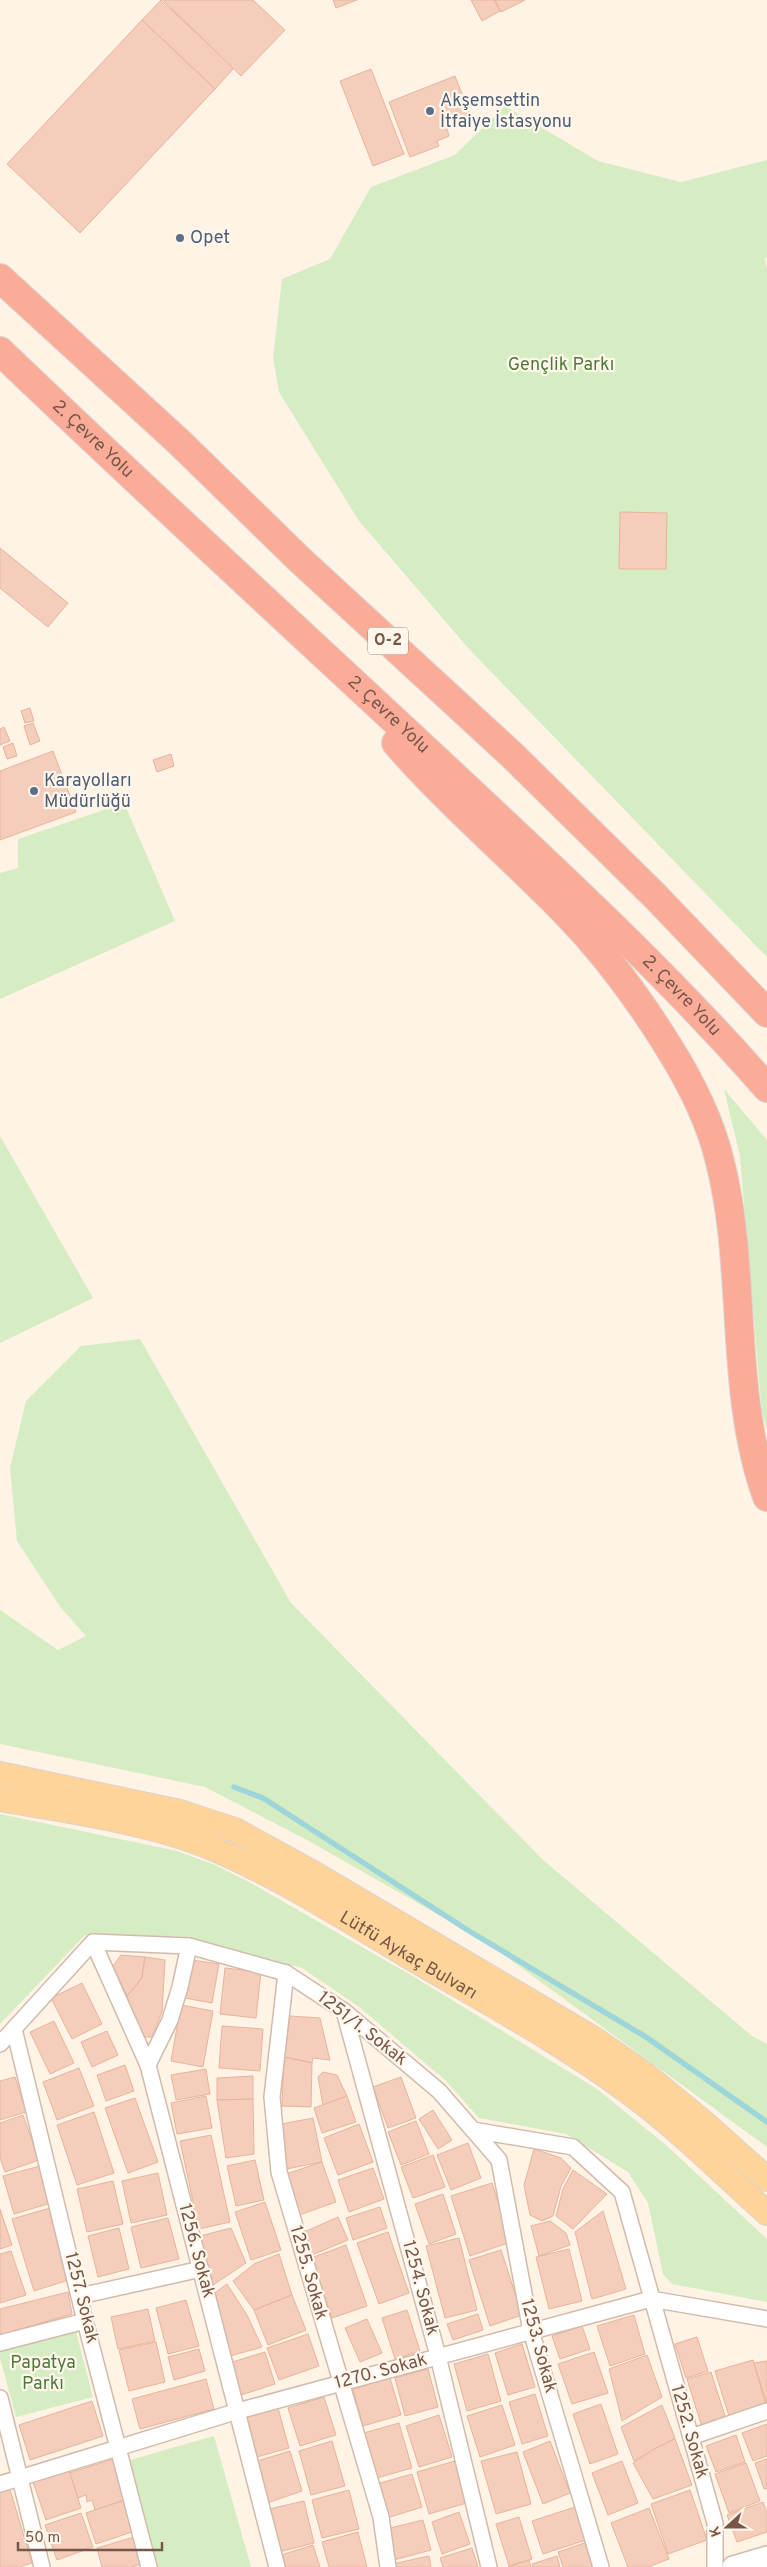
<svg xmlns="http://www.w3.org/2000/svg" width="767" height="2567" font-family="Overpass,sans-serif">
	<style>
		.green { fill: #d6ecc2 }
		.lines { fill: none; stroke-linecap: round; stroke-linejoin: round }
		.stream { stroke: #9dd5db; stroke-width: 5.5 }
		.building { fill: #f5cebb; stroke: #e8b39a }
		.street-casing { stroke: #d2bbac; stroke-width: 18 }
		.secondary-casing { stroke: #d5bbaa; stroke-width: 24 }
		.primary-casing { stroke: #dcd3cf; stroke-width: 26 }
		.highway-casing { stroke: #dcd3cf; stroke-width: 30 }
		.street { stroke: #fff; stroke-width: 15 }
		.secondary { stroke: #fff; stroke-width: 21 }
		.primary { stroke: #ffd49a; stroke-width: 24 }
		.highway { stroke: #fbac98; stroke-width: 28 }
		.service-dot { fill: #5c6f8a; stroke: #fff7ec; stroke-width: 2 }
		.labels { text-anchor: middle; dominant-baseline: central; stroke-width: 4.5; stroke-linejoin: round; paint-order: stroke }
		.shield { fill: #fff7ec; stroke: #a08779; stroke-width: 1 }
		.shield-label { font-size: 16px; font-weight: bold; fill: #785748 }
		.service-label { font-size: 18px; fill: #4e5e75; stroke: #fff7ec; text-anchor: start }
		.park-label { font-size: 18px; fill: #52793c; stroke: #fff7ec }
		.street-label { font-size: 18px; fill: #785748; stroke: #fff7ec }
	</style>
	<rect width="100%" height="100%" fill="#fef3e5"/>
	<g class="green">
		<polygon points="505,106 598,161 681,182 767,160 767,257 765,259 767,269 767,957 469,649 359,521 279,392 273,358 282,279 330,259 371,187 455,155"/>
		<polygon points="124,803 175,921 0,999 0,873 18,868 18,839"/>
		<polygon points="724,1089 767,1140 767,1430 762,1413 740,1156"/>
		<polygon points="0,1136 93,1298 0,1343"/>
		<polygon points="140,1339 291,1603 543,1860 752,2036 767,2044 767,2147 486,1942 307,1840 205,1787 0,1744 0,1610 58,1650 86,1636 61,1608 17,1541 10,1468 26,1401 81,1346"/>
		<polygon points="0,1814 177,1851 215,1865 251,1883 416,1978 597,2089 667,2146 767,2239 767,2302 672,2284 663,2274 648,2203 628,2172 566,2134 479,2118 445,2080 358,2006 302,1968 188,1937 85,1935 0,2024"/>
		<polygon points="75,2328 93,2397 16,2417 0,2358 0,2348"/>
		<polygon points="214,2436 251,2567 158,2567 130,2460"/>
	</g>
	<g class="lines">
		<polyline class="stream" points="234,1787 263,1798 469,1931 646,2037 767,2122"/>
	</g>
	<g class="building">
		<polygon points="161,0 234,68 215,89 142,20"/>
		<polygon points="163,0 253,0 285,30 241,76"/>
		<polygon points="333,0 357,0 336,8"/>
		<polygon points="471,0 494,0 500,11 482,21"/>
		<polygon points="495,0 525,0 501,12"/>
		<polygon points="142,20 215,89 80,233 7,164"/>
		<polygon points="371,69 404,154 373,166 340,81"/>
		<polygon points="455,76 472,120 447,129 449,136 437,141 439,146 410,157 389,102"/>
		<polygon points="620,512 667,513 666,569 619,569"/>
		<polygon points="0,548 68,603 48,627 0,588"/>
		<polygon points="30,708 34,721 25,723 21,711"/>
		<polygon points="33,723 40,741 30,745 24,726"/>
		<polygon points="4,727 10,741 0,745 0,729"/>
		<polygon points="13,743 17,756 7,759 3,747"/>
		<polygon points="53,751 76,812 0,840 0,771"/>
		<polygon points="171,754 174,766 157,772 153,760"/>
		<polygon points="121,1955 145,1957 142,1978 127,1996 113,1966"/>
		<polygon points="145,1957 165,1960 162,2012 152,2037 141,2037 127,1996 142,1978"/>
		<polygon points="192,1960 219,1964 212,2003 185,1998"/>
		<polygon points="225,1968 261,1972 256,2018 220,2014"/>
		<polygon points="82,1983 102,2024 72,2039 51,1998"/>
		<polygon points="181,2005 213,2011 203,2067 171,2061"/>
		<polygon points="290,2016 320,2018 330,2060 313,2058 312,2063 284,2057"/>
		<polygon points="54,2021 74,2063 50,2074 30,2032"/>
		<polygon points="222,2026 263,2029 260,2071 219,2068"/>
		<polygon points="107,2031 118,2055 92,2067 81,2042"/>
		<polygon points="284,2057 312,2063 311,2107 282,2106"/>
		<polygon points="125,2065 134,2091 106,2101 97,2075"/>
		<polygon points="79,2068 94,2106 57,2120 43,2082"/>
		<polygon points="206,2069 210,2094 176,2100 171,2075"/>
		<polygon points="323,2072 337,2075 347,2096 323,2105 318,2077"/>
		<polygon points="253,2076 253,2099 217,2100 217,2078"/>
		<polygon points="15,2077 26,2112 0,2120 0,2081"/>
		<polygon points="401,2077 416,2118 388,2128 373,2087"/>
		<polygon points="206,2096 212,2128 177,2134 171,2103"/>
		<polygon points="347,2096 356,2122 322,2133 314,2108"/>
		<polygon points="135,2098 158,2162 128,2173 105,2108"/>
		<polygon points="253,2099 254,2154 226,2158 217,2100"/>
		<polygon points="433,2110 452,2140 438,2149 419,2119"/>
		<polygon points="94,2112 114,2173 77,2185 57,2125"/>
		<polygon points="23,2115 39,2160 5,2172 0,2158 0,2123"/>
		<polygon points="313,2118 322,2162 286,2169 276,2125"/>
		<polygon points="416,2121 429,2154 401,2165 388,2132"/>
		<polygon points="359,2124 373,2162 338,2175 324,2138"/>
		<polygon points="211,2135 230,2222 199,2229 180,2141"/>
		<polygon points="468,2143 481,2178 451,2190 437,2155"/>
		<polygon points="534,2149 561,2158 571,2168 561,2186 553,2216 542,2221 530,2215 524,2185"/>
		<polygon points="433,2155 445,2187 413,2198 401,2167"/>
		<polygon points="255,2160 264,2200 236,2206 227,2166"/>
		<polygon points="322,2162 336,2202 299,2215 286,2174"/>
		<polygon points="40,2166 51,2203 14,2214 3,2176"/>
		<polygon points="373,2168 384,2199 349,2212 338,2180"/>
		<polygon points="573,2170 607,2194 573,2229 556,2216 563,2189"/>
		<polygon points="158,2173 167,2215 131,2223 122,2181"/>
		<polygon points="113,2181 123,2224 87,2232 77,2189"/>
		<polygon points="492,2183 511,2242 470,2256 451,2196"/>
		<polygon points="443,2194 456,2234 429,2244 415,2204"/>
		<polygon points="265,2202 281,2250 251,2260 235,2212"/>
		<polygon points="380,2207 387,2228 353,2240 346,2218"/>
		<polygon points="50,2208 72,2279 34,2291 12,2219"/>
		<polygon points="0,2209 12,2245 0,2249"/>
		<polygon points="603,2211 626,2289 592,2299 575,2232"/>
		<polygon points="338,2217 348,2240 312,2255 302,2233"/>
		<polygon points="168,2218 179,2259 141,2268 131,2227"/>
		<polygon points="550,2221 566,2233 570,2245 539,2256 531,2226"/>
		<polygon points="119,2228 129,2269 98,2277 88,2236"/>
		<polygon points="231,2228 246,2263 213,2285 200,2236"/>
		<polygon points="388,2232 409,2293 379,2304 357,2243"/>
		<polygon points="459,2238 477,2310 445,2318 426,2246"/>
		<polygon points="346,2245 367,2306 332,2318 311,2258"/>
		<polygon points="569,2249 582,2301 549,2309 536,2257"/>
		<polygon points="501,2250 522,2315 490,2326 469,2260"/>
		<polygon points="11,2251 26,2295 0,2303 0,2254"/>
		<polygon points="279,2254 292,2295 254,2310 233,2281 254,2264"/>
		<polygon points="227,2284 247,2315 262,2347 230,2356 212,2295"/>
		<polygon points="68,2292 72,2314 0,2335 0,2309"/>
		<polygon points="292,2295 306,2330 268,2345 254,2310"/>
		<polygon points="186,2300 199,2346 168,2354 156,2308"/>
		<polygon points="148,2309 155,2341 118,2349 111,2317"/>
		<polygon points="407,2310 420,2351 395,2359 382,2318"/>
		<polygon points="478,2314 483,2330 453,2340 447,2324"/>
		<polygon points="634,2315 645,2354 610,2366 597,2326"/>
		<polygon points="367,2319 382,2353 360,2362 345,2328"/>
		<polygon points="582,2326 590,2349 560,2359 552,2336"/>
		<polygon points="308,2334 319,2366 279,2380 267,2348"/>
		<polygon points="697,2337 708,2371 686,2378 675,2344"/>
		<polygon points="156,2342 165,2382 129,2391 119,2350"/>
		<polygon points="522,2344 535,2387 508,2395 495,2353"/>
		<polygon points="199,2349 205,2371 174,2380 168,2357"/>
		<polygon points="265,2352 275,2384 238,2396 229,2363"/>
		<polygon points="594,2352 608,2393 572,2404 558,2364"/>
		<polygon points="488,2354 501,2401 467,2411 454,2364"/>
		<polygon points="647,2355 662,2397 622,2421 609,2369"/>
		<polygon points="753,2360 766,2405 729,2416 715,2371"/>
		<polygon points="767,2361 767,2405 754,2363"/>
		<polygon points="428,2369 438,2407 405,2416 395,2378"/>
		<polygon points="711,2372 726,2419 702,2427 687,2379"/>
		<polygon points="390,2378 401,2415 363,2426 353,2389"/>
		<polygon points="206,2379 214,2409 140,2429 132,2399"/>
		<polygon points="535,2394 548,2436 522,2444 509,2402"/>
		<polygon points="324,2397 336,2435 300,2446 288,2408"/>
		<polygon points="92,2401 103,2436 30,2460 19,2425"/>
		<polygon points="601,2404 618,2454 590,2464 573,2414"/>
		<polygon points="502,2405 515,2445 480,2457 467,2416"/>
		<polygon points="662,2405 675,2438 634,2461 621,2427"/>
		<polygon points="278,2408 289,2448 253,2458 242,2419"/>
		<polygon points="439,2415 452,2457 419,2467 406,2426"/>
		<polygon points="399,2423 412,2468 377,2478 364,2433"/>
		<polygon points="767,2424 767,2456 753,2461 742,2433"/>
		<polygon points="736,2435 745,2462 716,2472 706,2446"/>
		<polygon points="675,2439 692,2485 653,2499 633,2463 654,2449"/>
		<polygon points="332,2441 345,2486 311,2495 299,2451"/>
		<polygon points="550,2441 570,2493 543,2504 523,2452"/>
		<polygon points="290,2451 302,2491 267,2503 254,2462"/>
		<polygon points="517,2452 531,2504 496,2514 481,2461"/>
		<polygon points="114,2459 125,2500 95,2510 92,2500 87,2502 86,2495 78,2498 69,2473"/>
		<polygon points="767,2459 767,2488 764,2489 755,2463"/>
		<polygon points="455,2461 467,2503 429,2514 417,2472"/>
		<polygon points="622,2461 638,2503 608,2515 592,2473"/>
		<polygon points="746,2463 760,2501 729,2513 715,2474"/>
		<polygon points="68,2467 81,2508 46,2520 32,2479"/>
		<polygon points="412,2474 422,2507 387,2518 377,2484"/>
		<polygon points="9,2486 32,2563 19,2567 0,2567 0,2489"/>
		<polygon points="349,2490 359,2529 322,2538 312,2500"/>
		<polygon points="690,2490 707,2540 668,2554 651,2504"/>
		<polygon points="125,2500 135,2531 96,2544 86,2513"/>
		<polygon points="304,2501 314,2543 279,2552 269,2509"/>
		<polygon points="763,2502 767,2513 767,2532 737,2542 727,2515"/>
		<polygon points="575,2507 586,2540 543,2554 532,2521"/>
		<polygon points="649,2508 669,2559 648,2567 628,2567 611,2523"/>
		<polygon points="459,2512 470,2544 442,2554 432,2522"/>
		<polygon points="81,2513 93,2547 57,2560 45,2525"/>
		<polygon points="519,2517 532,2559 509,2566 496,2524"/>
		<polygon points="423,2520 431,2550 394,2560 386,2529"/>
		<polygon points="358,2532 367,2567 329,2567 322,2542"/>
		<polygon points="134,2537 142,2564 132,2567 102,2567 97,2548"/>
		<polygon points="590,2541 599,2567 563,2567 558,2552"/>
		<polygon points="313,2545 320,2567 285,2567 281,2555"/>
		<polygon points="472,2548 478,2567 443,2567 440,2558"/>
		<polygon points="429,2556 431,2567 393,2567 392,2564"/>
		<polygon points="557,2556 560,2567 533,2567 532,2564"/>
		<polygon points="529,2560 531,2567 508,2567"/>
	</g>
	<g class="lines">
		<defs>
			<g id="street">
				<polyline points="93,1942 148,2065 277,2567"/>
				<polyline points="286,1973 272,2097 279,2172 381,2517 388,2567"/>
				<polyline points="344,2011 438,2356 489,2567"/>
				<polyline points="14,2029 85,2321 149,2567"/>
				<polyline points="0,2044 93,1942 189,1946 286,1973 344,2011 439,2091 473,2130 573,2147 622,2192 715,2523 715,2567"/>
				<polyline points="148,2065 170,2020 180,1987 189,1946"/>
				<polyline points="473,2130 499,2160 531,2331 601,2567"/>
				<polyline points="80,2296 201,2269"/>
				<polyline points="0,2343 85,2321"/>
				<polyline points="0,2398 42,2567"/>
				<polyline points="691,2437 767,2411"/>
				<polyline points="0,2484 238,2411 651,2299 767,2319"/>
			</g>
			<polyline id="secondary" points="733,2567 767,2557"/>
			<g id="primary">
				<polyline points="0,1774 180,1812 235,1830 313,1873 594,2039 646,2075 702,2121 767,2179"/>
				<path id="s1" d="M0,1799C66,1811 151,1822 212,1848C278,1876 341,1916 403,1953C479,1998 559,2040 630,2093C679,2129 722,2173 767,2213"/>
			</g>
			<g id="highway">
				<polyline points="0,278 179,442 300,560 513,756 655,896 767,1013"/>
				<path id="s2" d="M0,351C144,489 291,624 437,760C550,866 665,971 767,1088"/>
				<path d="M396,743C449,804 511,856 567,914C604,952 640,1001 668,1046C690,1081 709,1118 719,1158C748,1268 728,1388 767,1497"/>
			</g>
		</defs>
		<use href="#street" class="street-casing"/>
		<use href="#secondary" class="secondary-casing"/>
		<use href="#primary" class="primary-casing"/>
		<use href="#highway" class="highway-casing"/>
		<use href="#street" class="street"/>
		<use href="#secondary" class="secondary"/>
		<use href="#primary" class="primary"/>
		<use href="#highway" class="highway"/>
	</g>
	<g class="service-dot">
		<circle cx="430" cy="111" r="5"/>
		<circle cx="180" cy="238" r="5"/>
		<circle cx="34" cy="791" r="5"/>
	</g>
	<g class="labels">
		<rect class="shield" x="368" y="627.5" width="40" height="27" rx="4"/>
		<g class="shield-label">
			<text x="388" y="641">O-2</text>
		</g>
		<g class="service-label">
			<text x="440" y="101">Akşemsettin<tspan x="440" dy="21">İtfaiye İstasyonu</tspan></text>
			<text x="190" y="238">Opet</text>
			<text x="44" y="781">Karayolları<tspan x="44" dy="21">Müdürlüğü</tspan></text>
		</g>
		<g class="park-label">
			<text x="561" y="365">Gençlik Parkı</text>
			<text x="43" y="2363">Papatya<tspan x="43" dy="21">Parkı</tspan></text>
		</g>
		<g class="street-label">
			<text stroke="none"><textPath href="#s2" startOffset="128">2. Çevre Yolu</textPath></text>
			<text stroke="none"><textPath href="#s2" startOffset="532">2. Çevre Yolu</textPath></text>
			<text stroke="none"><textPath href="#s2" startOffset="938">2. Çevre Yolu</textPath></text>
			<text stroke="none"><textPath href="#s1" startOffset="442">Lütfü Aykaç Bulvarı</textPath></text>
			<text transform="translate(362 2029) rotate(38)">1251/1. Sokak</text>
			<text transform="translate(196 2251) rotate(75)">1256. Sokak</text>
			<text transform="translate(308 2273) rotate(74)">1255. Sokak</text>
			<text transform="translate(420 2288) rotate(75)">1254. Sokak</text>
			<text transform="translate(81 2298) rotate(76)">1257. Sokak</text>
			<text transform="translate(538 2346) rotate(75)">1253. Sokak</text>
			<text transform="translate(381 2372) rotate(-15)">1270. Sokak</text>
			<text transform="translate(689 2432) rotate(74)">1252. Sokak</text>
		</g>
	</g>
	<g transform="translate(727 2527) rotate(249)" stroke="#fff7ec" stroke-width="4" paint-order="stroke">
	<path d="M0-4L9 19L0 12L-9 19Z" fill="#785748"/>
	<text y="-8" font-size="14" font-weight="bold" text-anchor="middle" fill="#785748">K</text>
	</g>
	<path d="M18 2542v8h144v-8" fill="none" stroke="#785748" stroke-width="2.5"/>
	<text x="25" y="2542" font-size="15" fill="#785748" stroke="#fff7ec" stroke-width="4" paint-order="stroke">50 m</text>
</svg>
